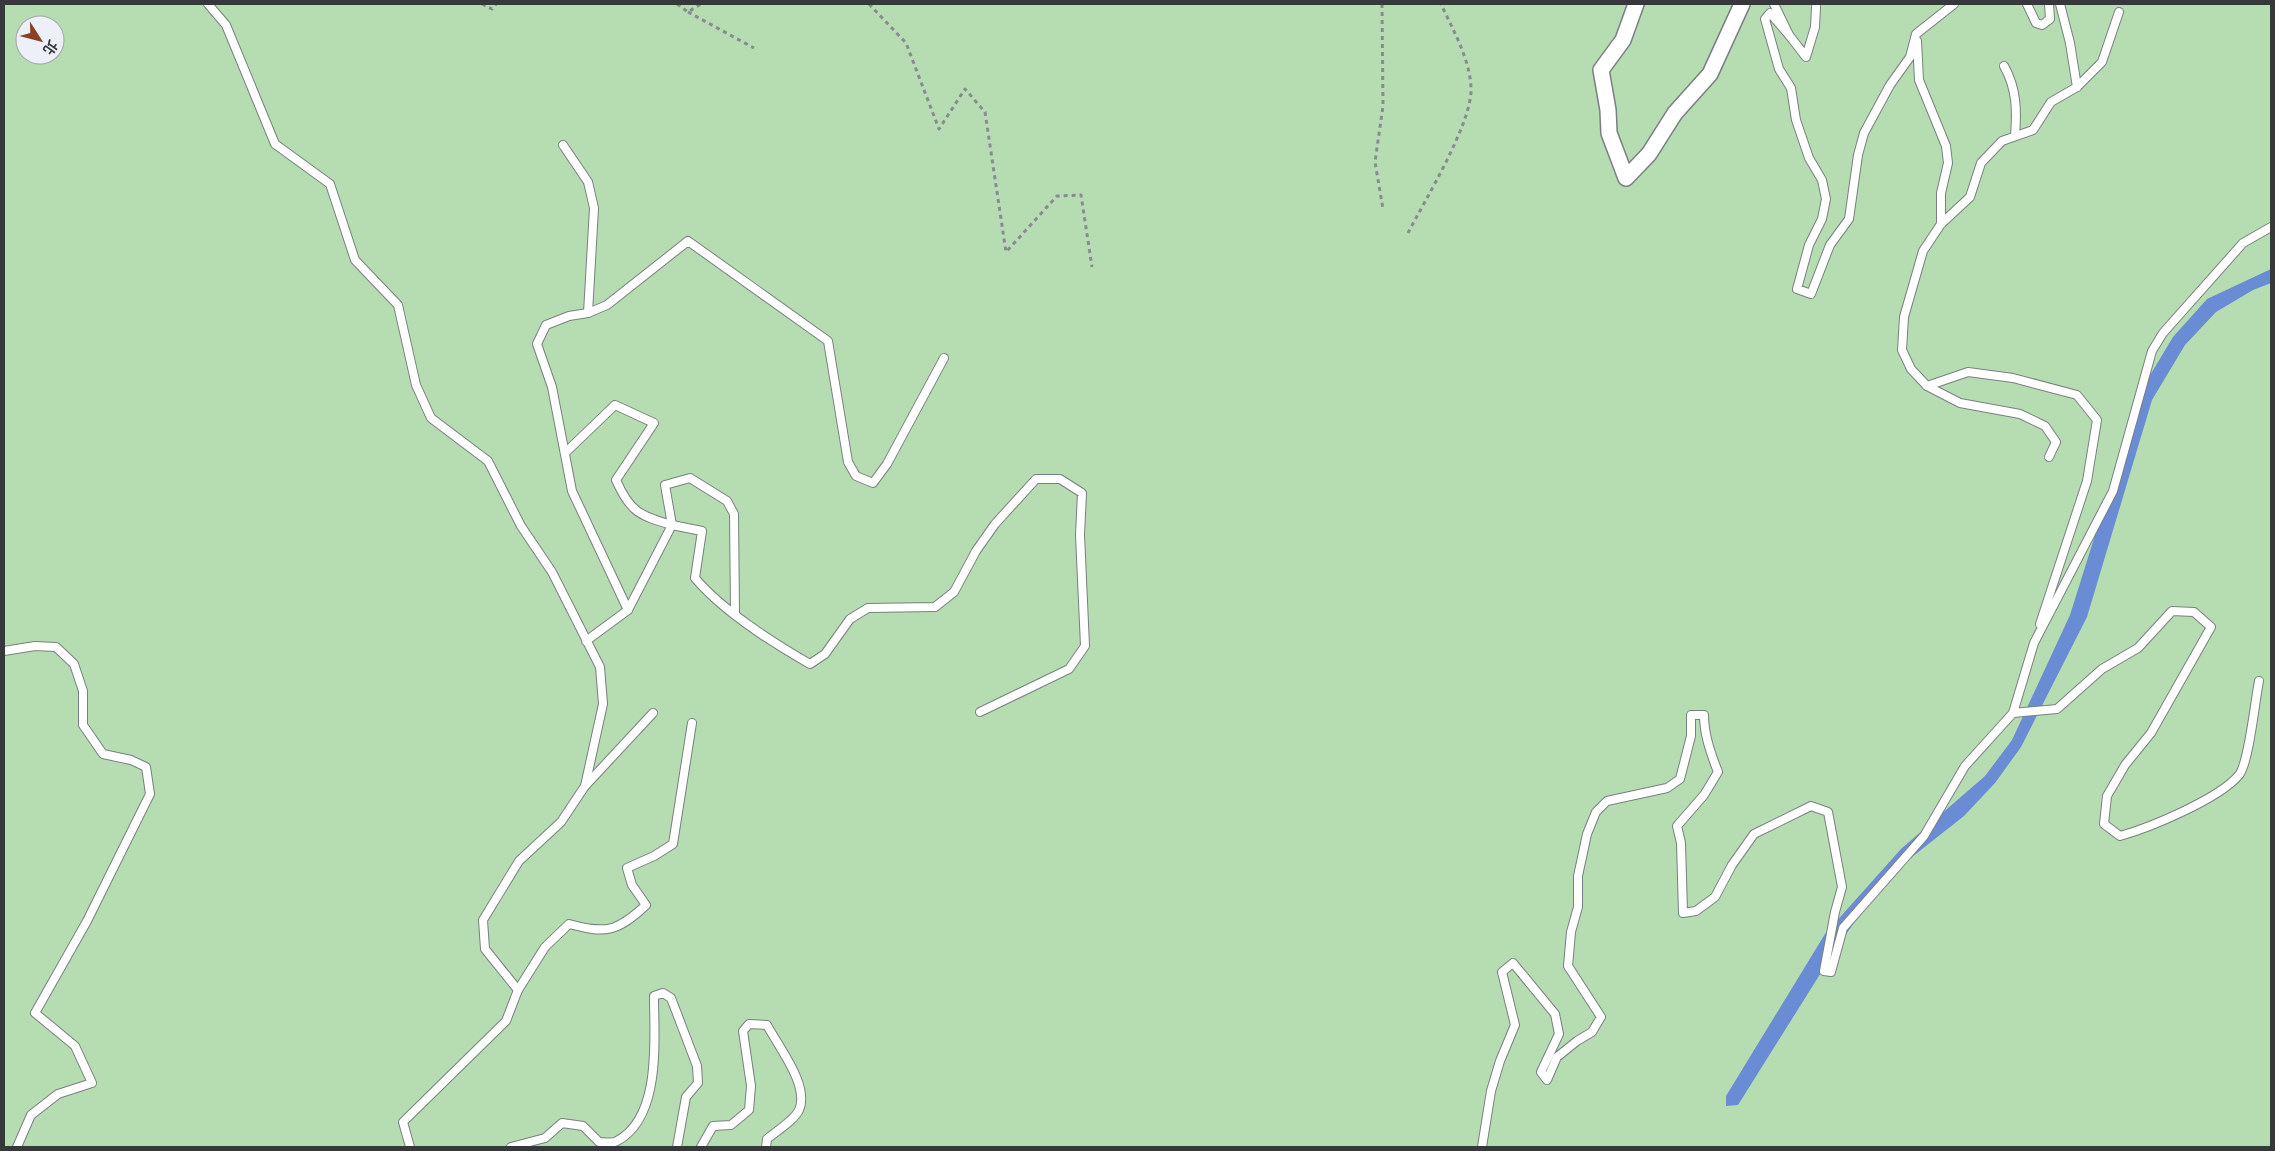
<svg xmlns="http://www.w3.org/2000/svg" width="2275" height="1151" font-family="'Source Serif 4','Noto Sans TC',serif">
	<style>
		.green { fill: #b5ddb1; fill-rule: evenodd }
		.water { fill: #6a8cd4 }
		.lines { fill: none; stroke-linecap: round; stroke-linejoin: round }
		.service-casing { stroke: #7b7e84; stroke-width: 10 }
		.minor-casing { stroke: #7b7e84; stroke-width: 18 }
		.path { stroke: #898b90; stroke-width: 3; stroke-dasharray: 4 4; stroke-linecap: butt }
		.service { stroke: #fff; stroke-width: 8 }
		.minor { stroke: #fff; stroke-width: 15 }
	</style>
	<rect width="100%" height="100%" fill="#e0e3ea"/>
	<path class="green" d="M4,4H2271V1147H4ZM25,25H55V55H25Z"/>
	<polygon class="water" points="2271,269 2271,283 2253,290 2216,312 2185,345 2152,400 2087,617 2021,747 1995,783 1964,816 1912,857 1879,888 1839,944 1738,1105 1726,1106 1726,1096 1825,934 1901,849 1985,776 2012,740 2070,615 2140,392 2173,337 2207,299"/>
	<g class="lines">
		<defs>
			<g id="service">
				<polyline points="208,4 226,25 275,144 330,184 355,260 398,305 416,385 431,418 488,461 521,526 552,572 600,667 603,704 585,786 561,822 519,861 483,920 485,949 518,990 506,1021 403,1122 410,1147"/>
				<polyline points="1774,4 1789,35 1806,57 1815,27 1816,7"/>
				<polyline points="2027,4 2036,23 2042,25 2050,19 2049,4"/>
				<polyline points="2060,4 2070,43 2077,87"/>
				<polyline points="1789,35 1770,13 1765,19 1779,69 1791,88 1796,120 1809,158 1822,180 1826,199 1822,219 1809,245 1797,289 1811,294 1830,245 1849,219 1858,155 1864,133 1890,85 1910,57 1916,34 1954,4"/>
				<polyline points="1917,41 1919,80 1946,146 1948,163 1941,193 1941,224"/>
				<path d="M2004,66C2017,89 2017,111 2015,136"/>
				<polyline points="563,145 588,182 594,208 588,313"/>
				<polyline points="1927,386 1960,403 2020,414 2045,426 2056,442 2049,457"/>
				<path d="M565,453L615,405L654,423L616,480C630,512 640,516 672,525L665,485L690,478L727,501L734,514L735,614"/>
				<polyline points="628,610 572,491 552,387 537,344 546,325 569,316 588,313 607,305 688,241 828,341 848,462 856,476 873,483 887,464 944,358"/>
				<polyline points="2040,624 2087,481 2097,420 2077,395 2013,378 1968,372 1927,386 1911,369 1902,350 1904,317 1923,251 1941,224 1970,197 1981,163 2002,141 2033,130 2051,102 2077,87 2102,62 2119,12"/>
				<path d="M586,641L628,610L672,525L702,531L695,578C722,610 773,643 810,664L825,654L850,619L868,608L935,607L954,592L976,551L995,524L1036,479H1060L1082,493L1080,535L1085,646L1069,669L980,712"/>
				<polyline points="4,651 35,646 56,647 74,664 83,691 83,725 103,754 131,760 146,767 150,794 87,921 35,1013 75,1046 92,1083 58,1094 31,1115 17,1147"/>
				<path d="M2259,681C2255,700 2249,763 2239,775C2219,799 2149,828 2120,836L2104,824L2107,796L2125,765L2151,733L2211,627L2194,612L2172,611L2138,648L2102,669L2057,709L2013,713L2034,643L2113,491L2152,351L2163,333L2243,243L2271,227"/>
				<polyline points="586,785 653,713"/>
				<path d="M518,990L545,947L569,924C606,934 617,932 646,905L632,885L627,868L654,856L673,844L692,723"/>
				<path d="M511,1147L545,1138L562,1123L583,1126L599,1142C604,1142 613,1144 617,1141C662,1117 654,1038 654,996L663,993L671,998L697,1066L698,1083L686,1097L677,1147"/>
				<path d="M701,1147L713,1126L731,1125L749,1110L751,1086L743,1031L749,1024L767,1025C778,1046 810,1086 799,1110C794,1121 776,1131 767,1139L766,1147"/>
				<path d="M1482,1147L1491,1091L1500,1061L1515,1025L1502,972L1513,963L1555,1014L1559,1034L1541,1072L1547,1080L1557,1057L1577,1041L1592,1032L1601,1017L1568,966L1571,932L1578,907V876L1587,834L1596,812L1607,801L1667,788L1680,779L1691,736V715H1704C1704,735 1711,754 1718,772L1704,795L1677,826L1681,843L1683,913L1696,911L1715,897L1732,865L1754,834L1811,806L1828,812L1842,887L1835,912L1824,971L1831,972L1843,928L1924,836L1965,766L2013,713"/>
			</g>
			<polyline id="minor" points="1636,4 1623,40 1601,70 1608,110 1609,133 1626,178 1649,154 1675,113 1710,74 1742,4"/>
		</defs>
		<use href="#service" class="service-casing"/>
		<use href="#minor" class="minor-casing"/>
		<g class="path">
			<polyline points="482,4 492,9 496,4"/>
			<polyline points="677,4 688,12 701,4"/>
			<polyline points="869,4 906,43 939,129 965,89 985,112 1006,252 1057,196 1081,195 1092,267"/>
			<polyline points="1382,4 1383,106 1375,162 1383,209"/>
			<polyline points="688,12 754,48"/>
			<path d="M1408,233C1425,200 1471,125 1471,90C1471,61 1453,30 1441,4"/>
		</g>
		<use href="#service" class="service"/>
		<use href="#minor" class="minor"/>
	</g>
	<rect width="2275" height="1151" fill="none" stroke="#37383b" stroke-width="10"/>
	<g transform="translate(40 40) rotate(126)"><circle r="24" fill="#edf0f8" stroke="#a4a6ac"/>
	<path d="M0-4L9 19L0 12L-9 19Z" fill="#894121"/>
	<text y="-8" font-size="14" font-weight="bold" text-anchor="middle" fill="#37383b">北</text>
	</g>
</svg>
